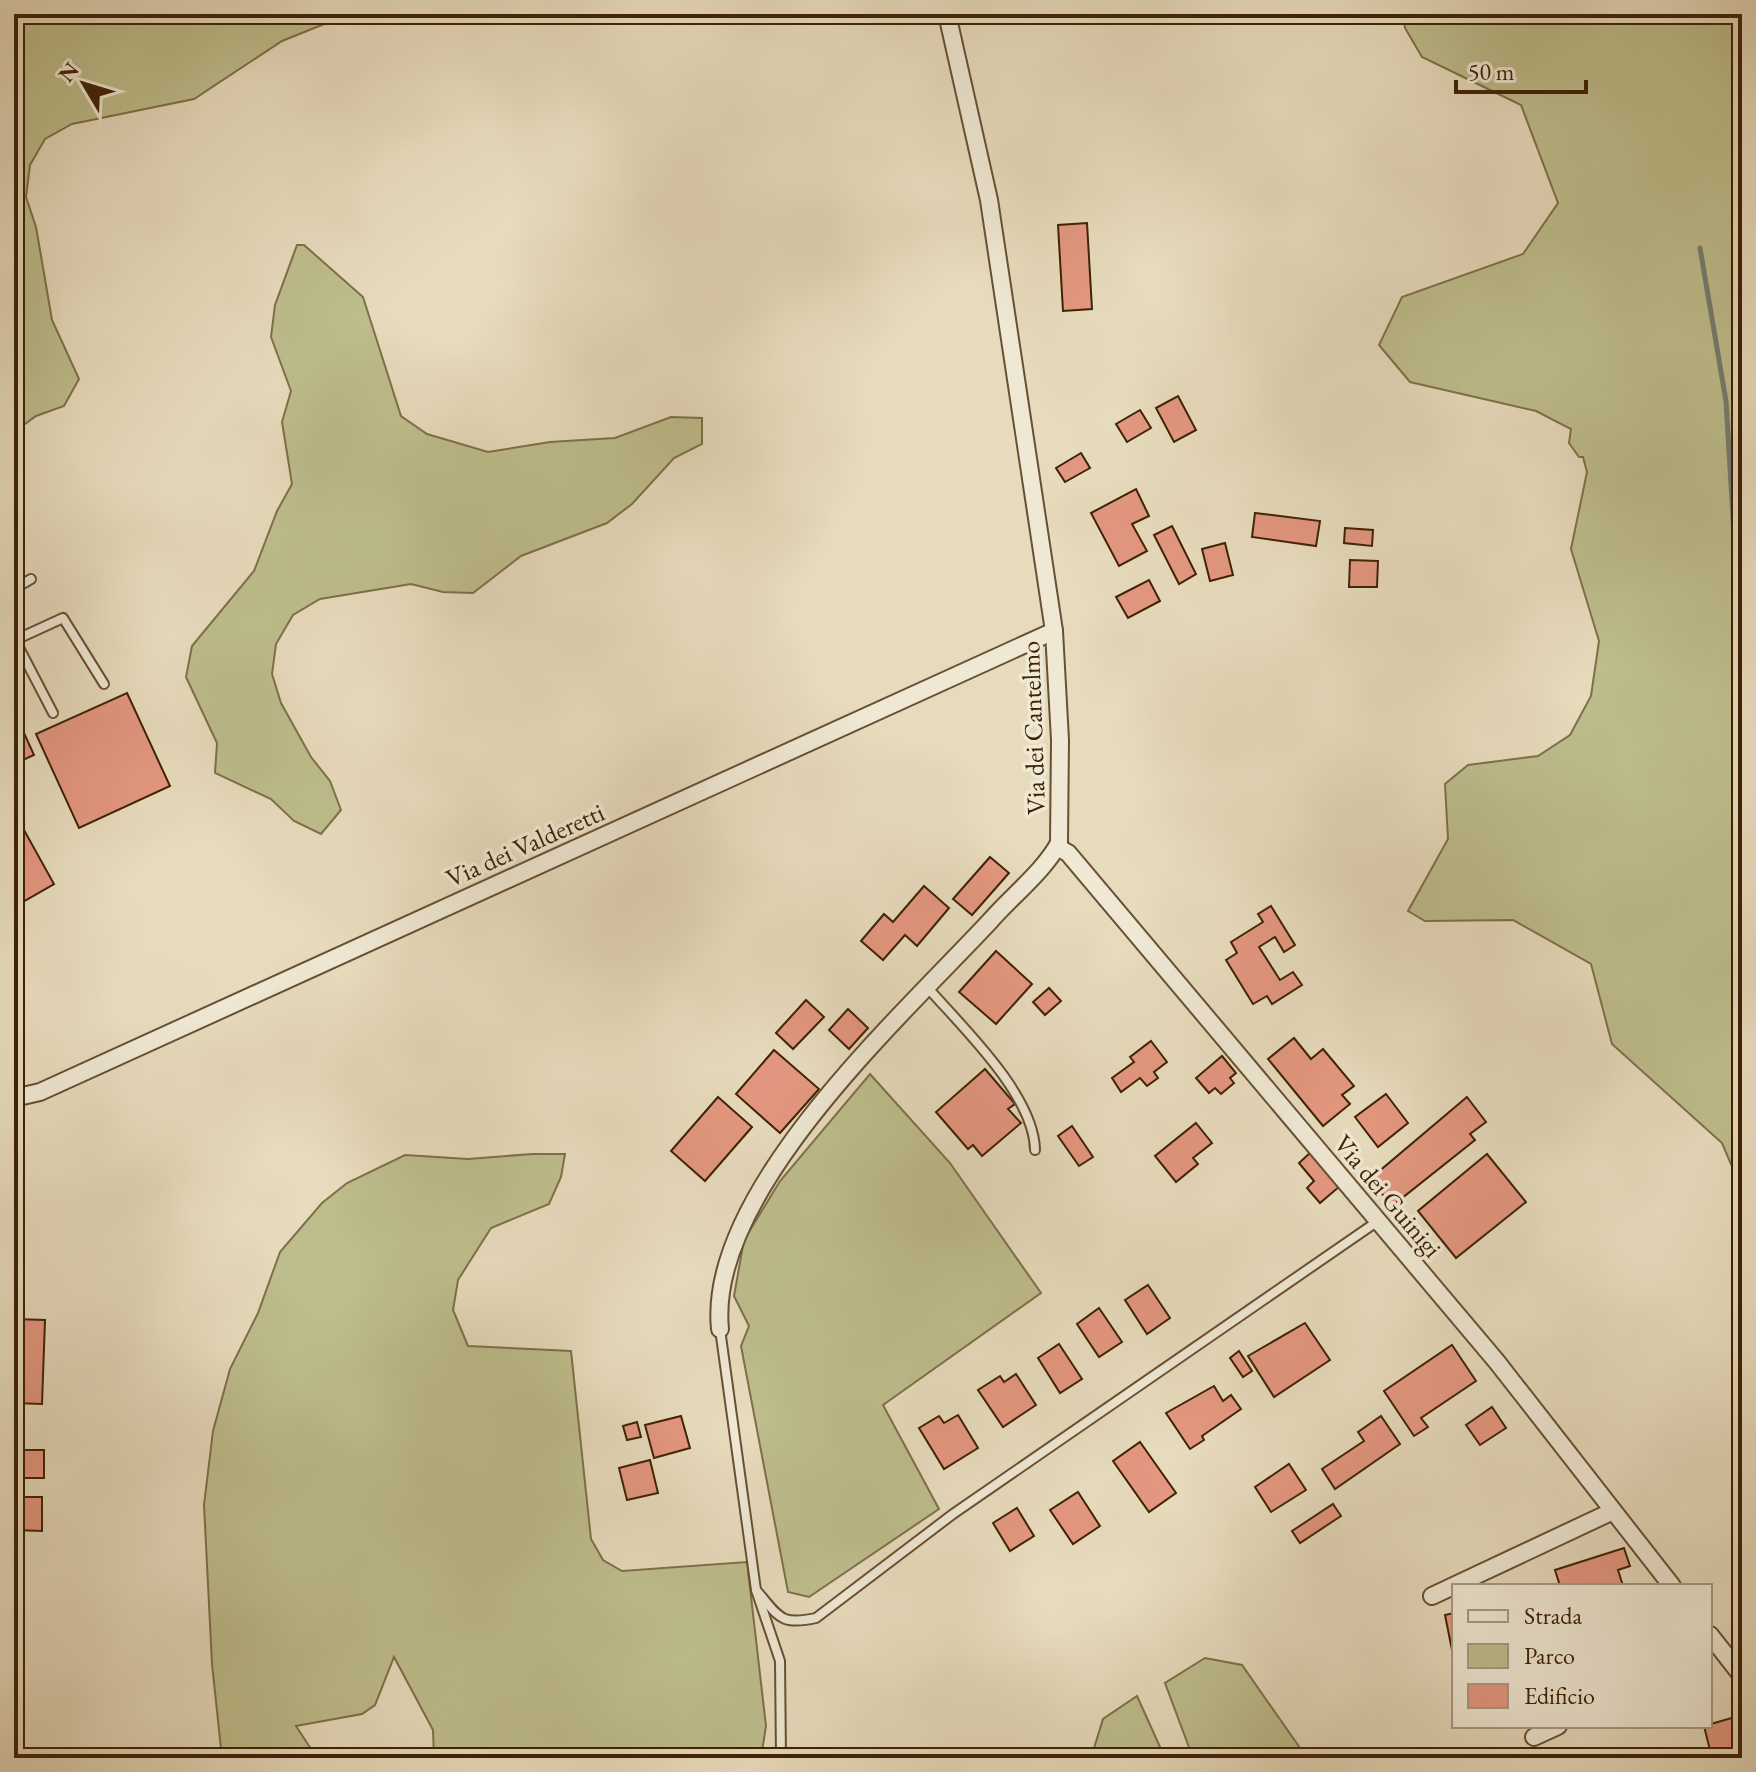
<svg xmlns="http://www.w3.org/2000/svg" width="1756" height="1772" font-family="'EB Garamond',serif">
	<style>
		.green { fill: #bebd8c; stroke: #7e7048; stroke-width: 2 }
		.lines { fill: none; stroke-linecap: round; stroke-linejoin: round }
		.stream { stroke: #767d72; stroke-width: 5 }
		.building { fill: #e49780; stroke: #3e2204; stroke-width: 2 }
		.lane-casing { stroke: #685032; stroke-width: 12 }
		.street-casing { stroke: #685032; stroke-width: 20 }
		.lane { stroke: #efe8d4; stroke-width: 8 }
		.street { stroke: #efe8d4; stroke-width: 16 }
		.labels { text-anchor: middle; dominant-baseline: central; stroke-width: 7; stroke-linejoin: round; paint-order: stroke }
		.street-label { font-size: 26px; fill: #3e2204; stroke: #efe8d4 }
	</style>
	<rect width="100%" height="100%" fill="#e7dbbd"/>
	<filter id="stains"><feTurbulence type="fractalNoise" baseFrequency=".0025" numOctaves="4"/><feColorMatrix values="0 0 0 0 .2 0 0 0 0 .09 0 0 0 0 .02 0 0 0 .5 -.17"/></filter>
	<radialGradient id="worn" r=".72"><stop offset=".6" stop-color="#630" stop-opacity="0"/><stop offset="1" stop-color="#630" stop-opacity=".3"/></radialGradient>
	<g class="green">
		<polygon points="14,14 349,14 282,41 194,99 72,124 45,139 30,165 26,197 36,227 52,320 79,379 64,406 36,416 14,432"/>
		<polygon points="1403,14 1742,14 1742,1190 1722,1143 1612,1044 1591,964 1513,920 1425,921 1408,911 1448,839 1445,784 1468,765 1538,756 1570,735 1591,696 1599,641 1571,549 1587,472 1583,457 1579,457 1569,443 1571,429 1536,411 1410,382 1379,345 1402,297 1523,254 1558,203 1521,105 1422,57 1405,28"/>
		<polygon points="297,245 304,245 363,297 401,416 427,434 488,452 550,442 615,438 671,417 702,418 702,444 674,458 632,504 607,523 521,556 473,593 443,592 411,584 320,599 293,615 276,644 272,674 281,703 311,757 330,781 341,810 321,834 294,821 271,799 215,773 217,743 186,677 192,646 254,571 277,511 292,484 282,422 291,391 271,337 275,305"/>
		<polygon points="870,1074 950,1163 1041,1293 883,1405 939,1509 809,1597 788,1592 741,1346 749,1326 734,1296 744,1240 780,1181"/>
		<polygon points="532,1154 565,1154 561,1177 549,1204 491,1228 458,1280 453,1310 468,1346 571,1351 591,1539 603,1560 622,1571 747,1562 766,1726 761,1758 434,1758 433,1730 394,1657 375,1705 362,1714 296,1726 317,1758 222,1758 212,1664 204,1505 213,1431 230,1369 258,1313 280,1252 322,1203 347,1183 405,1155 468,1159"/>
		<polygon points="1205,1658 1242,1665 1307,1758 1193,1758 1165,1683"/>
		<polygon points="1137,1696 1165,1758 1091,1758 1103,1719"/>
	</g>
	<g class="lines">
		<polyline class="stream" points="1700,248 1726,401 1742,668"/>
	</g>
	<g class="building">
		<polygon points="1087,223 1092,309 1063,311 1058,225"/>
		<polygon points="1178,396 1196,430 1174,442 1156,408"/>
		<polygon points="1140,410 1151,428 1127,442 1116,424"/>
		<polygon points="1081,453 1090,468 1065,482 1056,468"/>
		<polygon points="1136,489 1149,516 1132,524 1147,551 1119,566 1091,513"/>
		<polygon points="1255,513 1320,521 1316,546 1252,537"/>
		<polygon points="1172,526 1196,574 1179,584 1154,535"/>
		<polygon points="1345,528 1373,530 1372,546 1344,543"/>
		<polygon points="1225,543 1233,575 1210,581 1202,549"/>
		<polygon points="1350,560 1378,561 1377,587 1349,587"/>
		<polygon points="1149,580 1160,601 1128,618 1116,597"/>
		<polygon points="127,693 170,786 79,828 36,734"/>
		<polygon points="14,711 34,755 14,764"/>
		<polygon points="14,812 54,884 14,907"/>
		<polygon points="990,857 1009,873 972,915 953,899"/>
		<polygon points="924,886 949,908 917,946 905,935 883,960 861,941 884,914 893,922"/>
		<polygon points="1271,906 1295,945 1284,952 1275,937 1259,947 1280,980 1293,972 1302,985 1272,1004 1267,996 1253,1004 1226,960 1237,953 1231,942 1263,922 1258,914"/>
		<polygon points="996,951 1032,984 996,1024 959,992"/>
		<polygon points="1049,988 1061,1001 1045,1015 1033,1002"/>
		<polygon points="806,1000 824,1017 793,1049 776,1033"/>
		<polygon points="848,1009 868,1028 849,1049 829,1030"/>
		<polygon points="1294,1038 1311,1059 1323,1049 1354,1086 1342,1095 1350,1104 1323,1126 1268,1059"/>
		<polygon points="1151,1041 1167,1062 1154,1072 1158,1078 1147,1086 1140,1078 1121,1092 1112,1078 1134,1062 1130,1057"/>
		<polygon points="774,1050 819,1089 780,1133 736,1094"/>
		<polygon points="1222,1056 1236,1073 1230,1078 1234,1083 1221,1094 1215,1088 1209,1093 1196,1078"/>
		<polygon points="985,1069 1015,1104 1008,1109 1021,1123 982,1156 973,1145 968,1149 936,1112"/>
		<polygon points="1386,1094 1408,1123 1378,1147 1355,1117"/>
		<polygon points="718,1097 752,1127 705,1181 671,1151"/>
		<polygon points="1467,1097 1486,1122 1470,1134 1475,1140 1392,1206 1370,1179"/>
		<polygon points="1196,1123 1212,1143 1193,1158 1198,1164 1176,1182 1155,1156"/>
		<polygon points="1072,1126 1093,1157 1079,1166 1058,1136"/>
		<polygon points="1311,1152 1340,1186 1320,1203 1307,1188 1314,1181 1299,1163"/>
		<polygon points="1487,1154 1526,1202 1456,1258 1418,1211"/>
		<polygon points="1148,1285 1170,1318 1147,1334 1125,1300"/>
		<polygon points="1099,1308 1122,1342 1099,1357 1077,1324"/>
		<polygon points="14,1319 45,1320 42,1404 14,1403"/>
		<polygon points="1305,1323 1330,1360 1274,1397 1248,1356"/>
		<polygon points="1059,1344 1082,1379 1060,1393 1038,1358"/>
		<polygon points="1452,1345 1476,1381 1421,1418 1428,1427 1414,1436 1384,1391"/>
		<polygon points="1239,1351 1252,1371 1243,1377 1230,1358"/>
		<polygon points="1016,1374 1036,1405 1003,1427 978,1390 1000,1376 1004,1382"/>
		<polygon points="1214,1386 1223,1401 1231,1395 1241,1409 1202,1436 1204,1440 1190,1449 1166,1413"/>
		<polygon points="1492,1407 1506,1428 1480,1445 1466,1425"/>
		<polygon points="958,1415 978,1448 944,1469 919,1428 939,1416 944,1423"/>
		<polygon points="681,1416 690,1448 654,1458 645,1425"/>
		<polygon points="1381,1416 1400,1444 1335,1489 1322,1469 1364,1441 1358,1432"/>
		<polygon points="637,1422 641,1437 627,1440 623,1426"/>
		<polygon points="1140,1442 1176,1493 1149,1512 1113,1461"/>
		<rect x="14" y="1450" width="30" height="28"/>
		<polygon points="650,1460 658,1493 627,1500 619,1468"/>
		<polygon points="1289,1464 1306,1490 1271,1512 1255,1487"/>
		<polygon points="1078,1492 1100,1526 1073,1544 1050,1510"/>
		<polygon points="14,1497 42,1497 42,1531 14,1530"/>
		<polygon points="1333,1504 1341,1516 1300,1543 1292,1531"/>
		<polygon points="1017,1508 1034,1536 1010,1551 993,1523"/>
		<polygon points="1624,1548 1630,1566 1618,1570 1623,1586 1560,1586 1555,1570"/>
		<polygon points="1454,1613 1454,1660 1445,1615"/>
		<polygon points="1735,1717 1742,1758 1712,1758 1704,1726"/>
	</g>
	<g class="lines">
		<defs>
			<g id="lane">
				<polyline points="14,589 31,579"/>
				<polyline points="14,638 53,713"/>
				<polyline points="15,640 63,618 104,684"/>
				<path d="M928,988C963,1028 1034,1095 1035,1150"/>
				<polyline points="720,1329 756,1590 780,1661 781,1758"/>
				<path d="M756,1590C779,1616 779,1626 816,1618L953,1514L1378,1221"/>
			</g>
			<g id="street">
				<polyline points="1057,847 1068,853 1497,1362 1672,1586"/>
				<polyline points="14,1098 40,1092 1054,631"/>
				<path d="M720,1329C706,1192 903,1015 991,920C1012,896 1044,871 1059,843L1060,740L1054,631L989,200L947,14"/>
				<polyline points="1432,1596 1613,1511"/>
				<polyline points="1710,1635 1742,1676"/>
				<polyline points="1534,1737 1558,1726"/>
			</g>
		</defs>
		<use href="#lane" class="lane-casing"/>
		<use href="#street" class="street-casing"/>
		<use href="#lane" class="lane"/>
		<use href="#street" class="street"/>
	</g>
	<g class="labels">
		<g class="street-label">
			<text transform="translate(1033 728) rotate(-92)">Via dei Cantelmo</text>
			<text transform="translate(525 845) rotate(-24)">Via dei Valderetti</text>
			<text transform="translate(1388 1196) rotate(50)">Via dei Guinigi</text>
		</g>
	</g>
	<rect width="1756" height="1772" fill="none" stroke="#e7dbbd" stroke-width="48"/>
	<rect x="16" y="16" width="1724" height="1740" fill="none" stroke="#3e2204" stroke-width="4"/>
	<rect x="24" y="24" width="1708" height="1724" fill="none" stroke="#3e2204" stroke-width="2"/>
	<rect x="1452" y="1584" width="260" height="144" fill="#efe8d4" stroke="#a89981" stroke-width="2"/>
	<rect x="1468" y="1610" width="40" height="12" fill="#efe8d4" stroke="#a89981" stroke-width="2"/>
	<text x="1524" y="1624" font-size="24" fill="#3e2204">Strada</text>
	<rect x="1468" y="1644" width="40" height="24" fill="#bebd8c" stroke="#a89981" stroke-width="2"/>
	<text x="1524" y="1664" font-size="24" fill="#3e2204">Parco</text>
	<rect x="1468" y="1684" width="40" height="24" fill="#e49780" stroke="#a89981" stroke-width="2"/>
	<text x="1524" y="1704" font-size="24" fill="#3e2204">Edificio</text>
	<g transform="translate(84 84) rotate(308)" stroke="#efe8d4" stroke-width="6" paint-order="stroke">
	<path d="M0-6L14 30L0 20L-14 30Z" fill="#3e2204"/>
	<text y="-12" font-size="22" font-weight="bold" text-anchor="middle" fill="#3e2204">N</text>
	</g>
	<path d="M1456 80v12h130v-12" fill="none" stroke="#3e2204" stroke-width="4"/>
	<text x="1468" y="80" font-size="24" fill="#3e2204" stroke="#efe8d4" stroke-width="6" paint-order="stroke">50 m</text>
	<rect width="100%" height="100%" filter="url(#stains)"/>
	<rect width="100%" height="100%" fill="url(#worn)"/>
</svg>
